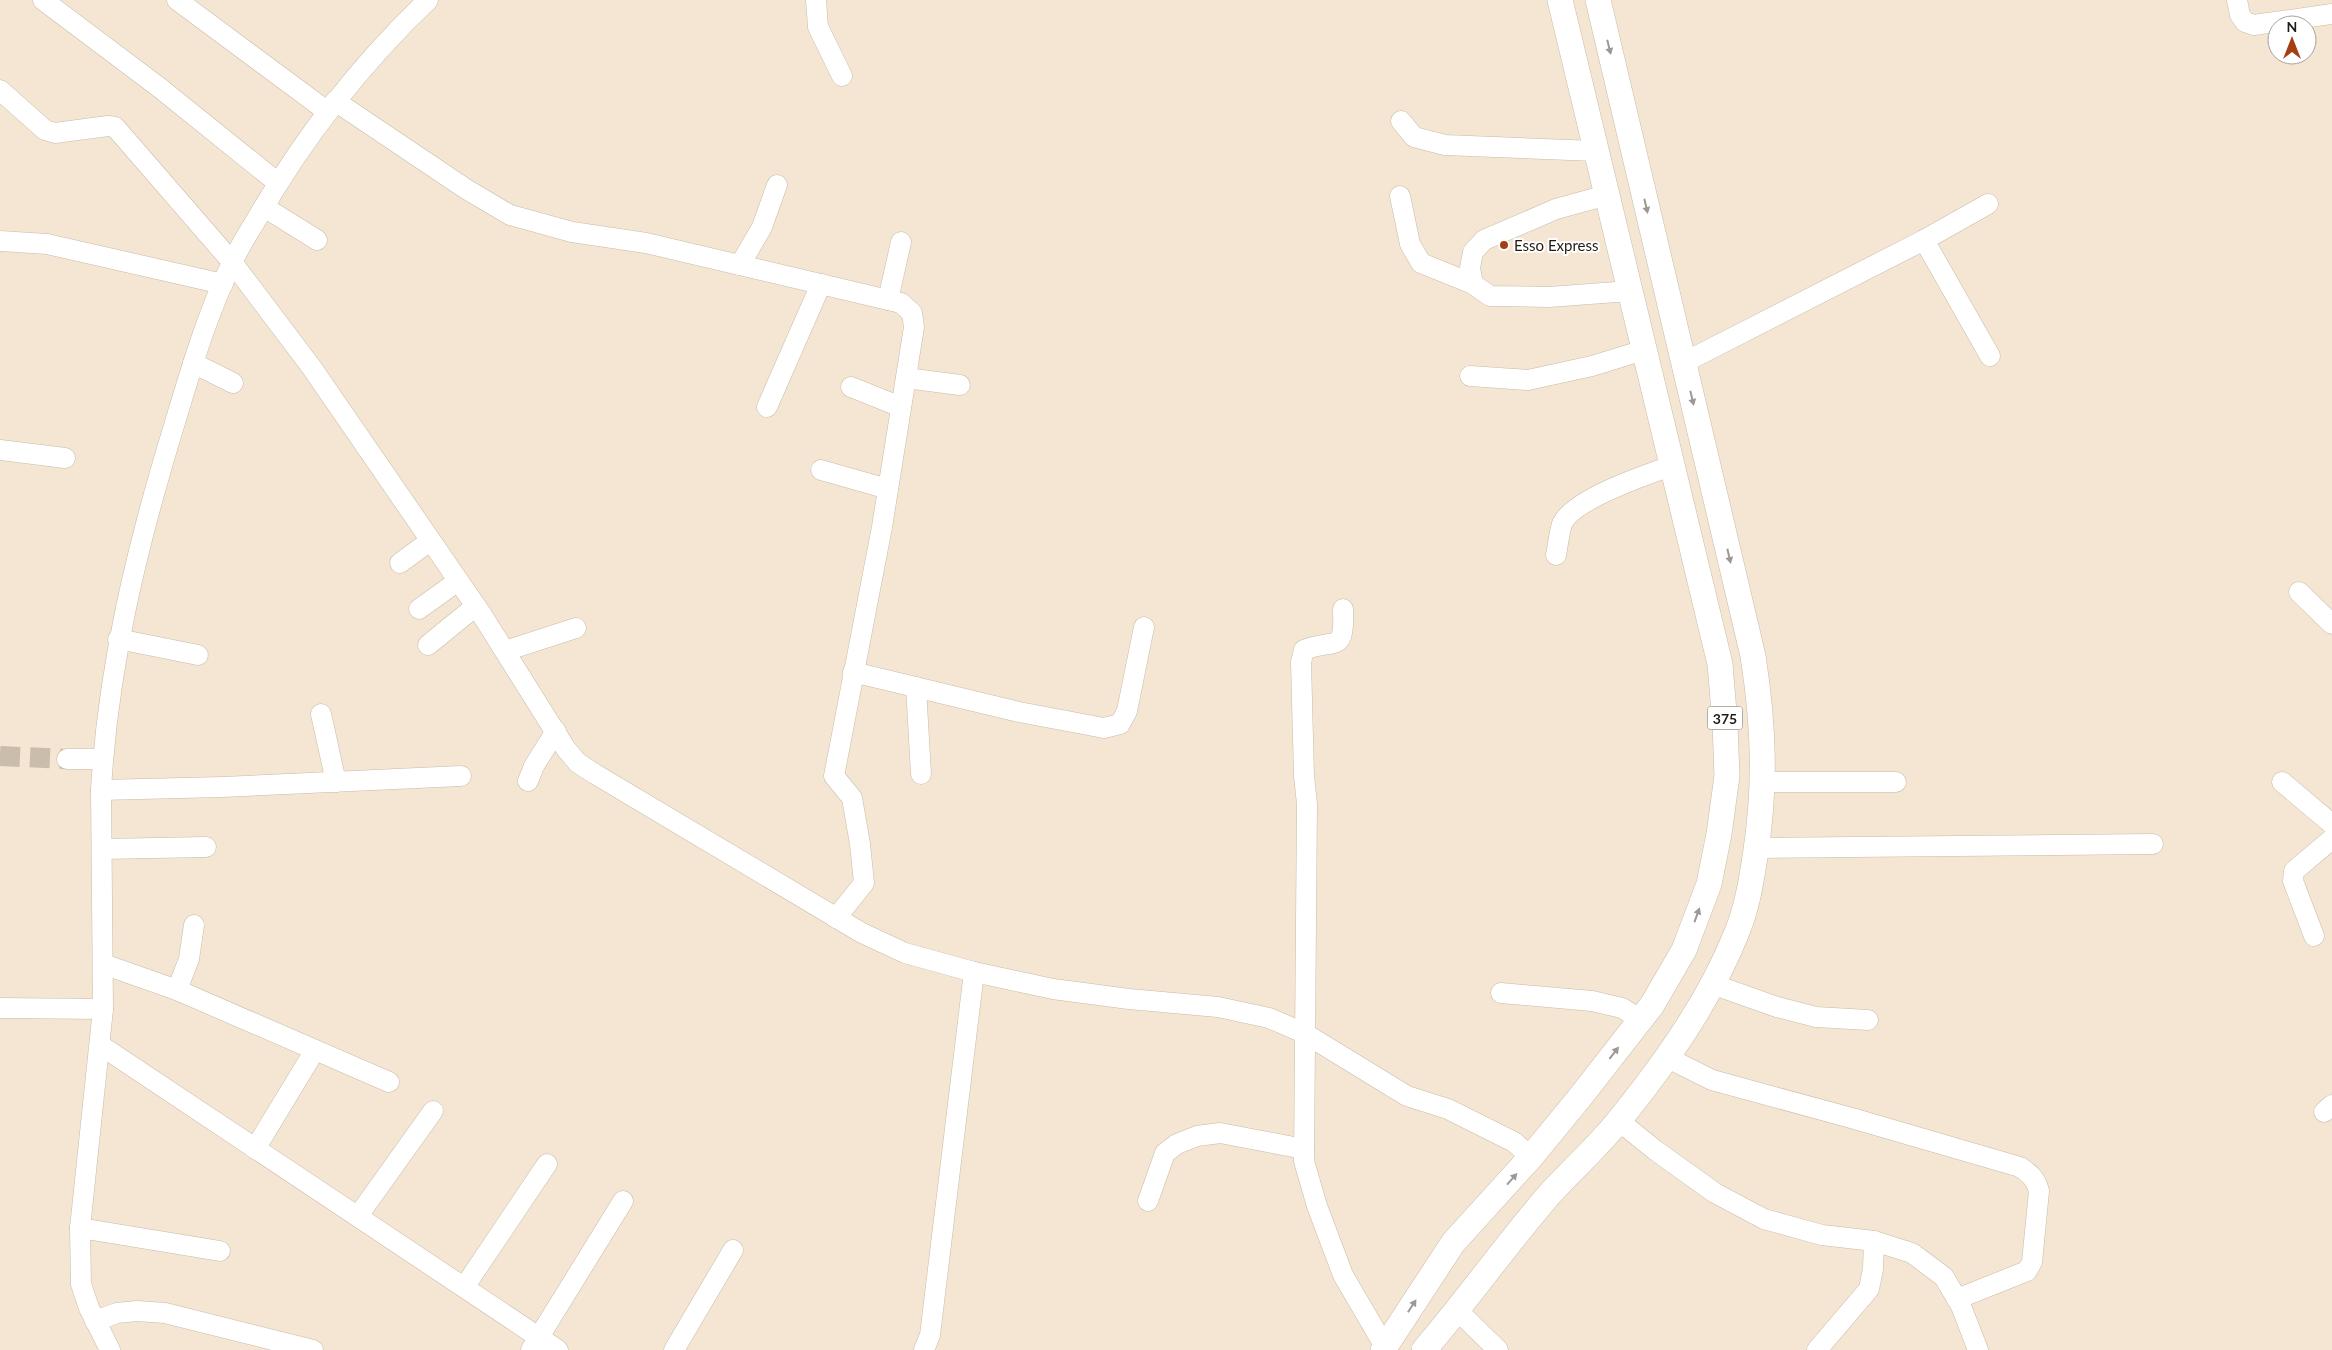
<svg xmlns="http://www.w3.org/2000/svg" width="2332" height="1350" font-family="Lato,sans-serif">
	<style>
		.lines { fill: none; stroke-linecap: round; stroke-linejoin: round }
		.minor-tunnel { stroke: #cabdac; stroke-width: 20; stroke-dasharray: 20 10; stroke-linecap: butt }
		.minor-casing { stroke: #c8bba7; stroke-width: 21 }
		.major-casing { stroke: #c8bba7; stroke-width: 26 }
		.minor { stroke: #fff; stroke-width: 20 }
		.major { stroke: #fff; stroke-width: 25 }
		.oneway { fill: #9b9895 }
		.poi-dot { fill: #a43f14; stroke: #fff; stroke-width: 2 }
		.labels { text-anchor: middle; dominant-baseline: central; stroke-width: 4; stroke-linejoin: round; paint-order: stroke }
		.shield { fill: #fff; stroke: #635f5a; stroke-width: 1 }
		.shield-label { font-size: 14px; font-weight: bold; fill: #201b14 }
		.poi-label { font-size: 15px; fill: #201b14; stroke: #fff; text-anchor: start }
	</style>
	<rect width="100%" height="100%" fill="#f4e6d2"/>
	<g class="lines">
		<polyline class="minor-tunnel" points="0,756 67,759"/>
		<defs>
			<g id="minor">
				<polyline points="43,0 160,88 278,183"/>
				<polyline points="177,0 328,112"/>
				<polyline points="816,0 818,27 842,76"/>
				<polyline points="2237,0 2240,15 2245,22 2254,25 2332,14"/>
				<polyline points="0,90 45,130 55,133 108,126 115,127 232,262 312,368 482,615 566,749 578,763 595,774 862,933 905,953 974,972 1053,989 1129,999 1218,1007 1269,1018 1304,1033 1407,1096 1448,1109 1514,1142 1531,1157"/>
				<polyline points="335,101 466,189 510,215 572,232 646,243 901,303 912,313 914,327 882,527 834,776 852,798 860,844 864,883 836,918"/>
				<polyline points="1401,121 1414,137 1445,145 1596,151"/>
				<polyline points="1607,195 1556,209 1484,240 1473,252 1470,268 1473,284 1490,296 1549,297 1630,291"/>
				<polyline points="1400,196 1410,244 1421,263 1473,284"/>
				<polyline points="264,207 317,240"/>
				<polyline points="1924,240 1990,356"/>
				<polyline points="0,241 47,244 223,284"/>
				<polyline points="740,265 762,227 777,185"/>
				<polyline points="888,300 901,242"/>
				<polyline points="193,363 233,383"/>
				<polyline points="1683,363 1924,240 1988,204"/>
				<polyline points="1470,376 1528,380 1592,366 1644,350"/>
				<polyline points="906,378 960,385"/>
				<polyline points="851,387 901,407"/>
				<polyline points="767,407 821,284"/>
				<polyline points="0,450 65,458"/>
				<polyline points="821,470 888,489"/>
				<path d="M1556,555C1558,545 1559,534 1562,524C1573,499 1646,475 1671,466"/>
				<polyline points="400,563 430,541"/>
				<polyline points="2299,592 2332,624"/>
				<polyline points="419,609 458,581"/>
				<path d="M1343,609C1345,656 1335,637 1304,650L1301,662L1304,776L1307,804L1304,1161L1317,1206L1343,1275L1385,1347"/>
				<polyline points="118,639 198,655"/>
				<polyline points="428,645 476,606"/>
				<polyline points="505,651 576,628"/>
				<polyline points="853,672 1019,712 1104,728 1120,724 1127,711 1144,627"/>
				<polyline points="916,687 921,774"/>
				<polyline points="321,714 336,782"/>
				<polyline points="67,759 103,759"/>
				<polyline points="528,781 534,766 556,731"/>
				<polyline points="1762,782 1896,782"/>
				<polyline points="2282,782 2332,824"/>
				<polyline points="101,790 222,787 461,776"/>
				<polyline points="1756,848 2153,844"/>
				<polyline points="102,849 206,847"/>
				<polyline points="2314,936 2293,881 2294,871 2332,839"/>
				<polyline points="103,964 177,990 389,1082"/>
				<polyline points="1712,984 1777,1007 1816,1017 1868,1020"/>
				<polyline points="177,990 189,959 194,925"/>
				<polyline points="1501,993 1592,1001 1622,1008 1641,1020"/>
				<polyline points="0,1008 103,1009"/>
				<polyline points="100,1045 558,1350"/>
				<path d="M1666,1057L1712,1080L1855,1119L2020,1167C2030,1174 2036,1179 2039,1191L2032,1262L2027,1271L1957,1299"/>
				<polyline points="2324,1112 2332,1105"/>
				<polyline points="1619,1121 1655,1150 1715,1193 1764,1219 1822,1235 1874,1241 1912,1253 1944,1277 1961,1306 1978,1350"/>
				<polyline points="255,1149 309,1060"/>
				<polyline points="1148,1201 1165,1153 1177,1144 1197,1136 1220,1133 1304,1149"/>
				<polyline points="358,1216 433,1111"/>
				<polyline points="80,1228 220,1251"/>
				<polyline points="465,1286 547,1164"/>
				<polyline points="1456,1309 1498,1350"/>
				<polyline points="95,1321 117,1313 137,1311 165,1313 313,1350"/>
				<path d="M110,1350L89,1308L81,1284L80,1228L103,1009L101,790C108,666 137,547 173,429C190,373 206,316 232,263C239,247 249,232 258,217C304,137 361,64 428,0"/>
				<polyline points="531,1350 623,1201"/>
				<polyline points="674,1350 733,1250"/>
				<polyline points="924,1350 930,1335 974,972"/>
				<polyline points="1817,1350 1869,1289 1873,1269 1874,1241"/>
			</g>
			<g id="major">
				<polyline points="1383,1350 1453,1243 1531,1157 1581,1096 1652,1005 1684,950 1709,884 1719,834 1727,776 1725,724 1720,664 1560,0"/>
				<path d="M1424,1350C1467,1300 1505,1246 1548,1196C1571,1170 1598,1147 1620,1119C1666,1062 1710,1000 1737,932C1747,908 1751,882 1755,857C1766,786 1764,727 1753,656L1598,0"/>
			</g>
		</defs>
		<use href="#minor" class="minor-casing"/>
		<use href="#major" class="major-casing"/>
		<use href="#minor" class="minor"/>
		<use href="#major" class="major"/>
	</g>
	<defs><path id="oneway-solid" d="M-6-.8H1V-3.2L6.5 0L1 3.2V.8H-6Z" transform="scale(1.25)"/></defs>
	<g class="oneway">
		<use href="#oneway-solid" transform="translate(1609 47) rotate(76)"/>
		<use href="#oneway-solid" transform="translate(1646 206) rotate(77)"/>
		<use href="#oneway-solid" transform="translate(1692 398) rotate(77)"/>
		<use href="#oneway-solid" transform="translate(1729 556) rotate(77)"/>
		<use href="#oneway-solid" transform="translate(1697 915) rotate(-70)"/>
		<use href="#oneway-solid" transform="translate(1614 1053) rotate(-52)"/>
		<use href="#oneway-solid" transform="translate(1512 1179) rotate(-48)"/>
		<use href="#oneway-solid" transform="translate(1412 1306) rotate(-57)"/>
	</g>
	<circle class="poi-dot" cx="1504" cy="245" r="5"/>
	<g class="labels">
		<rect class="shield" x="1707.5" y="706.5" width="35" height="23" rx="4"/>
		<g class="shield-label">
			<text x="1725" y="718">375</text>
		</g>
		<g class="poi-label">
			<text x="1514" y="245">Esso Express</text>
		</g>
	</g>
	<g transform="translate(2292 40)"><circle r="24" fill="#ffffff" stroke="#a6a4a1"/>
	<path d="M0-4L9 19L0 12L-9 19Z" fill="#a43f14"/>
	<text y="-8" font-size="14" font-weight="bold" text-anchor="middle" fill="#201b14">N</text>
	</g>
</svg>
